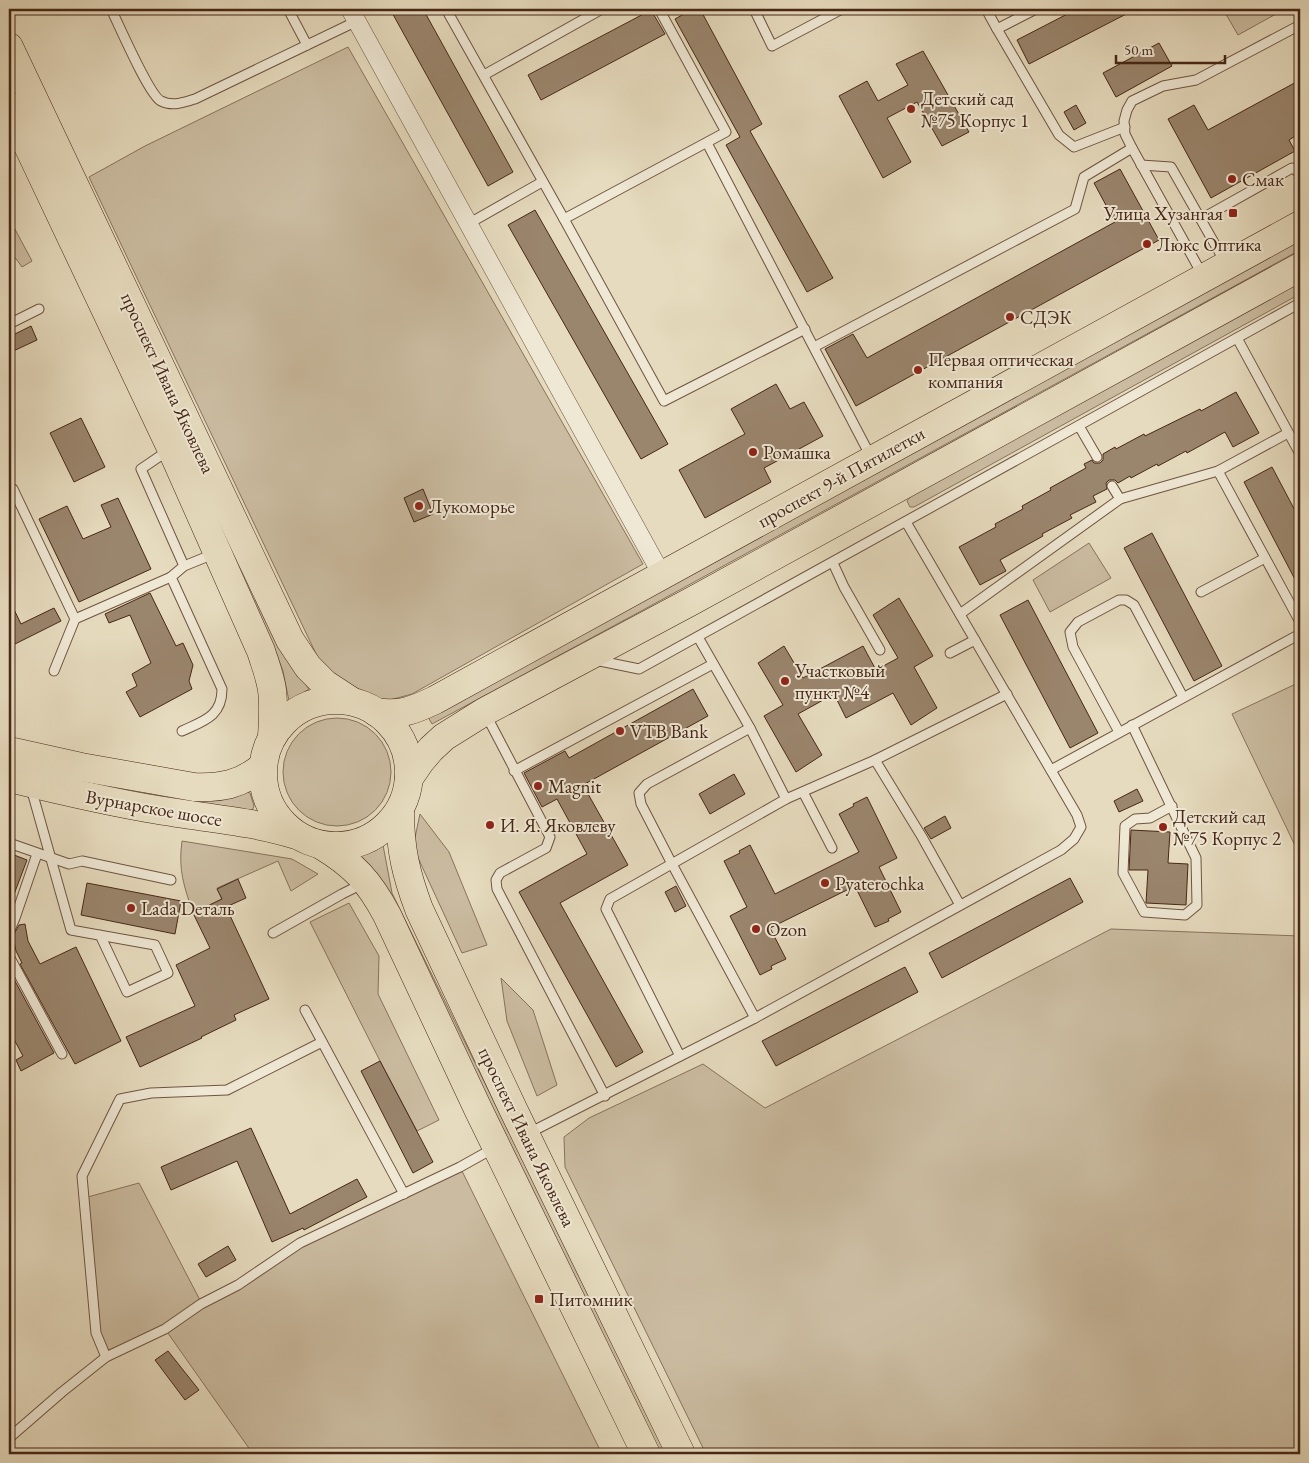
<svg xmlns="http://www.w3.org/2000/svg" width="1309" height="1463" font-family="'EB Garamond',serif">
	<style>
		.green { fill: #cbbca1; stroke: #89725c }
		.building { fill: #9a856d; stroke: #472716 }
		.lines { fill: none; stroke-linecap: round; stroke-linejoin: round }
		.service-casing { stroke: #6f5440; stroke-width: 11 }
		.minor-casing { stroke: #6f5440; stroke-width: 19 }
		.primary-casing { stroke: #472716; stroke-width: 29 }
		.service { stroke: #efe8d5; stroke-width: 9 }
		.minor { stroke: #efe8d5; stroke-width: 18 }
		.primary { stroke: #e6dbbe; stroke-width: 28 }
		.poi-dot { fill: #8f2418; stroke: #efe8d5; stroke-width: 2 }
		.labels { text-anchor: middle; dominant-baseline: central; stroke-width: 4; stroke-linejoin: round; paint-order: stroke }
		.poi-label { font-size: 19px; fill: #472716; stroke: #efe8d5; text-anchor: start }
		.street-label { font-size: 19px; fill: #472716; stroke: #efe8d5 }
	</style>
	<rect width="100%" height="100%" fill="#e6dbbe"/>
	<filter id="stains"><feTurbulence type="fractalNoise" baseFrequency=".004" numOctaves="4"/><feColorMatrix values="0 0 0 0 .2 0 0 0 0 .09 0 0 0 0 .02 0 0 0 .5 -.17"/></filter>
	<radialGradient id="worn" r=".72"><stop offset=".6" stop-color="#630" stop-opacity="0"/><stop offset="1" stop-color="#630" stop-opacity=".3"/></radialGradient>
	<g class="green">
		<polygon points="1223,9 1285,9 1238,35"/>
		<polygon points="348,47 643,564 412,694 375,704 341,693 318,658 89,177 145,146"/>
		<polygon points="9,75 281,649 293,669 309,689 289,701 283,671 276,652 9,87"/>
		<polygon points="9,218 32,261 22,267 9,249"/>
		<polygon points="1300,239 1300,250 643,610 432,724 428,717"/>
		<polygon points="1300,282 1300,294 914,507 910,507 907,501 911,496"/>
		<polygon points="1089,543 1111,578 1050,612 1033,580"/>
		<polygon points="1300,682 1300,856 1232,714"/>
		<circle cx="337" cy="772" r="54"/>
		<polygon points="9,762 221,799 234,797 247,792 250,793 254,806 252,811 99,789"/>
		<polygon points="420,814 449,852 487,945 462,953 413,847"/>
		<path d="M182,841L292,859L318,874L291,891L278,861L217,888L222,899L193,913C184,886 178,870 182,841Z"/>
		<polygon points="383,845 392,893 666,1454 658,1454 353,860"/>
		<polygon points="349,903 379,956 378,994 439,1120 417,1131 380,1061 310,922"/>
		<polygon points="1111,929 1300,936 1300,1454 706,1454 565,1167 564,1137 589,1118 703,1064 765,1108"/>
		<polygon points="501,978 533,1010 557,1085 537,1096 507,1021"/>
		<polygon points="460,1167 602,1454 253,1454 165,1329 106,1357 96,1333 84,1198 139,1183 202,1304 300,1243"/>
	</g>
	<g class="building">
		<polygon points="390,9 423,9 513,172 488,186"/>
		<polygon points="693,9 700,9 762,124 750,131 833,278 807,292 726,145 740,137 675,19"/>
		<polygon points="1077,9 1136,9 1029,64 1017,40"/>
		<polygon points="651,10 665,34 541,100 528,75"/>
		<polygon points="1159,43 1172,66 1116,97 1103,73"/>
		<polygon points="923,51 969,132 942,146 917,102 887,118 911,162 883,178 839,96 867,81 878,101 908,85 896,64"/>
		<polygon points="1300,80 1300,133 1289,140 1295,151 1211,198 1168,119 1194,105 1208,130"/>
		<polygon points="1076,105 1086,123 1074,130 1064,112"/>
		<polygon points="1120,169 1159,240 856,406 825,349 853,334 867,358 1115,222 1094,183"/>
		<polygon points="535,210 668,444 641,459 508,225"/>
		<polygon points="31,326 37,340 9,353 9,337"/>
		<polygon points="776,384 790,409 804,402 823,436 764,468 771,482 705,518 679,470 745,434 731,409"/>
		<polygon points="1236,392 1259,433 1233,447 1225,432 1187,453 1186,451 1158,466 1157,464 1131,478 1130,476 1118,483 1115,480 1109,480 1106,483 1107,489 1093,496 1096,502 1070,515 1072,518 1042,534 1043,536 1000,560 1006,571 980,585 959,547 996,527 995,524 1023,509 1022,506 1051,490 1050,488 1086,468 1084,464 1092,460 1094,463 1100,463 1103,460 1103,454 1115,447 1116,449 1144,434 1145,436 1200,409 1201,411"/>
		<polygon points="81,418 105,467 74,482 50,433"/>
		<polygon points="1272,467 1300,520 1300,589 1244,482"/>
		<polygon points="423,489 433,514 414,522 404,498"/>
		<polygon points="118,498 151,569 79,602 39,519 67,506 83,539 111,527 101,505"/>
		<polygon points="1152,533 1222,666 1194,681 1124,548"/>
		<polygon points="150,593 176,646 183,643 193,665 189,681 192,689 140,717 126,692 137,686 132,674 151,663 130,615 109,623 105,614"/>
		<polygon points="899,598 933,656 914,667 937,708 911,725 893,693 846,718 834,694 798,714 822,755 796,772 764,716 783,705 758,663 784,646 803,678 863,646 876,670 898,658 873,615"/>
		<polygon points="9,599 21,624 54,608 61,621 9,647"/>
		<polygon points="1028,600 1098,733 1070,748 1000,615"/>
		<polygon points="693,689 708,716 583,785 628,865 560,903 643,1052 616,1067 519,892 587,854 557,799 542,807 524,773 565,751 569,758"/>
		<polygon points="734,774 745,794 710,814 699,794"/>
		<polygon points="1137,789 1143,801 1119,812 1114,801"/>
		<polygon points="867,797 897,858 879,867 901,912 888,919 889,921 875,927 855,886 770,928 786,959 771,966 772,969 760,975 730,916 747,907 724,861 740,853 739,851 750,845 775,894 859,852 839,814 854,806 853,804"/>
		<polygon points="945,816 951,828 931,839 924,828"/>
		<polygon points="1131,830 1170,832 1168,863 1188,864 1186,905 1146,903 1148,870 1129,870"/>
		<polygon points="9,853 27,860 10,905 9,904"/>
		<polygon points="1070,878 1083,902 942,978 929,953"/>
		<polygon points="238,879 246,898 226,907 269,999 234,1015 236,1020 201,1037 202,1038 140,1067 126,1037 195,1006 176,965 210,948 193,913 222,899 217,889"/>
		<polygon points="87,883 181,901 175,934 81,915"/>
		<polygon points="676,886 686,906 675,912 665,892"/>
		<polygon points="25,924 28,941 40,964 76,947 121,1041 75,1064 20,964 22,963 16,951 13,936 19,925"/>
		<polygon points="905,967 918,992 776,1066 762,1041"/>
		<polygon points="9,970 54,1053 21,1071 16,1060 23,1056 9,1030"/>
		<polygon points="380,1061 433,1162 413,1173 361,1071"/>
		<polygon points="251,1128 290,1214 357,1179 367,1197 304,1230 303,1228 272,1242 237,1161 171,1190 161,1167"/>
		<polygon points="228,1246 236,1260 206,1277 198,1264"/>
		<polygon points="168,1351 199,1390 185,1400 155,1360"/>
	</g>
	<g class="lines">
		<defs>
			<g id="service">
				<path d="M111,9C119,25 149,95 161,101C173,107 184,102 195,99L357,21"/>
				<polyline points="288,9 307,45"/>
				<polyline points="446,9 564,219 664,401 805,329"/>
				<polyline points="754,9 772,46 842,9"/>
				<polyline points="986,9 997,29"/>
				<polyline points="1036,9 997,29 1059,135 1074,147 1125,127"/>
				<polyline points="484,75 602,9"/>
				<polyline points="707,143 871,457"/>
				<polyline points="1132,148 1202,274"/>
				<polyline points="1141,165 1171,167 1225,262"/>
				<polyline points="564,219 726,132 659,9"/>
				<polyline points="1201,219 1292,168 1300,173"/>
				<polyline points="468,224 542,182"/>
				<polyline points="9,324 39,309"/>
				<polyline points="1237,338 1300,454"/>
				<polyline points="814,347 1075,209 1084,177 1132,148 1125,134 1124,121 1127,110 1132,101 1163,86 1196,80 1300,25"/>
				<polyline points="1079,426 1097,457"/>
				<polyline points="169,450 141,469 184,566"/>
				<polyline points="1218,471 1300,622"/>
				<polyline points="1112,486 1120,499"/>
				<polyline points="13,489 75,619"/>
				<polyline points="833,563 844,587 880,650"/>
				<polyline points="1201,592 1265,558"/>
				<polyline points="960,614 1120,499 1218,471 1288,433"/>
				<polyline points="698,637 750,728 786,799"/>
				<polyline points="950,653 975,640"/>
				<polyline points="595,660 639,669 1300,303"/>
				<polyline points="54,671 75,619 171,577"/>
				<polyline points="485,713 550,837 546,848 500,873 496,880 497,889 605,1096"/>
				<polyline points="1132,725 1196,858 1197,905 1185,915 1144,912 1123,873 1125,826 1135,819 1150,818 1172,806"/>
				<polyline points="750,728 647,784 639,793 641,804 672,864 755,1018"/>
				<path d="M182,731C203,721 222,717 222,689L171,577L184,566L216,553"/>
				<polyline points="1119,732 1073,647 1070,632 1078,622 1119,600 1126,600 1134,605 1183,697"/>
				<polyline points="1051,770 1300,634"/>
				<polyline points="514,771 713,664"/>
				<polyline points="31,788 71,930 155,945 168,973 127,992 100,935"/>
				<polyline points="803,792 832,848"/>
				<polyline points="9,843 69,864 82,861 171,880"/>
				<polyline points="960,905 922,837 875,760 1007,694"/>
				<polyline points="9,932 15,918 37,854"/>
				<polyline points="273,933 342,894 364,883"/>
				<polyline points="9,956 62,1054"/>
				<polyline points="305,1010 404,1194"/>
				<polyline points="680,1056 606,909 610,899 786,799 875,760"/>
				<polyline points="529,1133 755,1018 1061,850 1074,839 1081,827 1077,815 906,522"/>
				<polyline points="106,1357 96,1333 82,1176 120,1099 151,1093 227,1090 322,1042"/>
				<polyline points="9,1438 62,1392 106,1357 165,1329 201,1304 238,1285 300,1243 460,1167 494,1148"/>
			</g>
			<polyline id="minor" points="350,9 662,575"/>
			<g id="primary">
				<polyline points="9,47 290,640 308,667 325,684 351,701"/>
				<path d="M9,106L171,448L261,651C265,664 270,676 272,690C274,705 273,721 272,737"/>
				<circle cx="336" cy="773" r="73"/>
				<path d="M376,712C400,716 414,710 435,700L1300,225"/>
				<path d="M9,751L81,767L194,787C221,788 240,785 262,767"/>
				<path d="M9,778C58,790 108,802 158,810C204,818 252,821 296,835"/>
				<polyline points="409,778 420,762 431,749 444,737 484,712 692,601 1300,267"/>
				<path d="M400,812C400,849 406,874 419,909L514,1111L681,1454"/>
				<path d="M321,845C354,865 369,881 387,915L478,1109L646,1454"/>
			</g>
		</defs>
		<use href="#service" class="service-casing"/>
		<use href="#minor" class="minor-casing"/>
		<use href="#primary" class="primary-casing"/>
		<use href="#service" class="service"/>
		<use href="#minor" class="minor"/>
		<use href="#primary" class="primary"/>
	</g>
	<g class="poi-dot">
		<circle cx="911" cy="109" r="5"/>
		<circle cx="1232" cy="179" r="5"/>
		<rect x="1228" y="208" width="10" height="10" rx="2.5"/>
		<circle cx="1147" cy="244" r="5"/>
		<circle cx="1010" cy="317" r="5"/>
		<circle cx="918" cy="370" r="5"/>
		<circle cx="753" cy="452" r="5"/>
		<circle cx="419" cy="506" r="5"/>
		<circle cx="785" cy="681" r="5"/>
		<circle cx="620" cy="731" r="5"/>
		<circle cx="538" cy="786" r="5"/>
		<circle cx="490" cy="825" r="5"/>
		<circle cx="1163" cy="827" r="5"/>
		<circle cx="825" cy="883" r="5"/>
		<circle cx="131" cy="908" r="5"/>
		<circle cx="756" cy="929" r="5"/>
		<rect x="534" y="1294" width="10" height="10" rx="2.5"/>
	</g>
	<g class="labels">
		<g class="poi-label">
			<text x="921" y="98">Детский сад<tspan x="921" dy="22">№75 Корпус 1</tspan></text>
			<text x="1242" y="179">Смак</text>
			<text x="1223" y="213" text-anchor="end">Улица Хузангая</text>
			<text x="1157" y="244">Люкс Оптика</text>
			<text x="1020" y="317">СДЭК</text>
			<text x="928" y="359">Первая оптическая<tspan x="928" dy="22">компания</tspan></text>
			<text x="763" y="452">Ромашка</text>
			<text x="429" y="506">Лукоморье</text>
			<text x="795" y="670">Участковый<tspan x="795" dy="22">пункт №4</tspan></text>
			<text x="630" y="731">VTB Bank</text>
			<text x="548" y="786">Magnit</text>
			<text x="1173" y="816">Детский сад<tspan x="1173" dy="22">№75 Корпус 2</tspan></text>
			<text x="500" y="825">И. Я. Яковлеву</text>
			<text x="835" y="883">Pyaterochka</text>
			<text x="141" y="908">Lada Dеталь</text>
			<text x="766" y="929">Ozon</text>
			<text x="549" y="1299">Питомник</text>
		</g>
		<g class="street-label">
			<text transform="translate(168 383) rotate(65)">проспект Ивана Яковлева</text>
			<text transform="translate(841 477) rotate(-29)">проспект 9-й Пятилетки</text>
			<text transform="translate(154 808) rotate(10)">Вурнарское шоссе</text>
			<text transform="translate(527 1137) rotate(64)">проспект Ивана Яковлева</text>
		</g>
	</g>
	<rect width="1309" height="1463" fill="none" stroke="#e6dbbe" stroke-width="30"/>
	<rect x="10" y="10" width="1289" height="1443" fill="none" stroke="#472716" stroke-width="2.5"/>
	<rect x="15" y="15" width="1279" height="1433" fill="none" stroke="#472716"/>
	<path d="M1116 55v8h109v-8" fill="none" stroke="#472716" stroke-width="2.5"/>
	<text x="1124" y="55" font-size="15" fill="#472716" stroke="#efe8d5" stroke-width="4" paint-order="stroke">50 m</text>
	<rect width="100%" height="100%" filter="url(#stains)"/>
	<rect width="100%" height="100%" fill="url(#worn)"/>
</svg>
